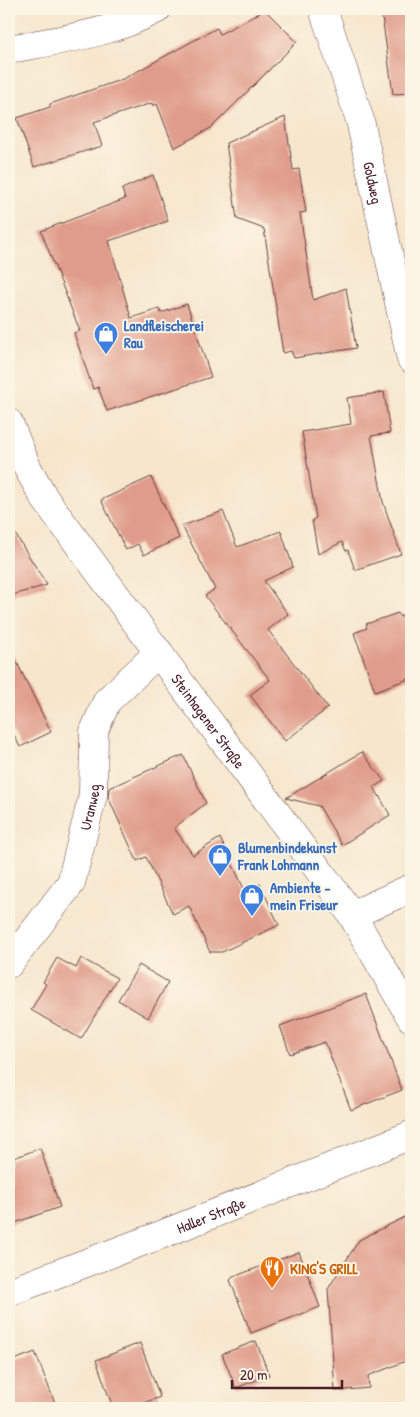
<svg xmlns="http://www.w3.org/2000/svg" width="420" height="1417" font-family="'Patrick Hand',sans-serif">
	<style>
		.building { fill: #e09c8a }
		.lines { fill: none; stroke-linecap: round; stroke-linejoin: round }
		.minor-casing { stroke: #643d43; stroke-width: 29 }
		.minor { stroke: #fff; stroke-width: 28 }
		.labels { text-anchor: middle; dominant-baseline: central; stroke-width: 4; stroke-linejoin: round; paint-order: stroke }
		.street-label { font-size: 15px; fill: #4a1f2b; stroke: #fcf5e5 }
		.shop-label { font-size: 15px; font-weight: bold; fill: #366cbe; stroke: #fcf5e5; text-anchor: start }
		.food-label { font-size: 15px; font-weight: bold; fill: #c56008; stroke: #fcf5e5; text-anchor: start }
	</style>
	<rect width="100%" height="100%" fill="#fcf5e5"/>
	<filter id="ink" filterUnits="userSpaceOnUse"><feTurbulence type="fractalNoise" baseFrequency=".02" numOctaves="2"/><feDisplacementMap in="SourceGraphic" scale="10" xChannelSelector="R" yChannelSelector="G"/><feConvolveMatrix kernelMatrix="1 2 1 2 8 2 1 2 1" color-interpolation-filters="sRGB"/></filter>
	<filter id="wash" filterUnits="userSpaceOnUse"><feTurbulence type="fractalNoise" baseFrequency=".0096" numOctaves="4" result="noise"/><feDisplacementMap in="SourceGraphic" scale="20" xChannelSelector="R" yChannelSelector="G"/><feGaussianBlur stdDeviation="1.12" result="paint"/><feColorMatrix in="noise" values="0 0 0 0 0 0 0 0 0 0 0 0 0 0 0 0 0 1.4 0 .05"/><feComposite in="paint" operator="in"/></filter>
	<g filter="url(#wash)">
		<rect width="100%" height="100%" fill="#f6e6cc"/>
		<g id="blocks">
			<g class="building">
				<polygon points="381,9 411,9 411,93 393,94"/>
				<polygon points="265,10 297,42 211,128 174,148 157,104 153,106 152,103 94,122 102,146 34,167 17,118 50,107 50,104 123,79 217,28 220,34"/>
				<polygon points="285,117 293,170 299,169 306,212 300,213 313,300 346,288 356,348 294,358 291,351 283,353 264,229 237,219 226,143"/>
				<polygon points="153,175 168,221 109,241 131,318 159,309 161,313 187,304 211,377 107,411 98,387 93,389 74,333 80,331 41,231 125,199 122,189"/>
				<polygon points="384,392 390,433 371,436 383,502 401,554 355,570 348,550 346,551 342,542 318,554 312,520 316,518 302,432 351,424 347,398"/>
				<polygon points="151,477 179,538 144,555 138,544 126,550 101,500"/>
				<polygon points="223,511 237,547 281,531 293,567 264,581 288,614 268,630 328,708 285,741 250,695 270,680 205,596 215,589 182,526"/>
				<polygon points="9,524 47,585 9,596"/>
				<polygon points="411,612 411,678 375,691 354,633 367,628 366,624 398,613 400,617"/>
				<polygon points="9,646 51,732 20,747 9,725"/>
				<polygon points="362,752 384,781 374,787 390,815 342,845 319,806 286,798"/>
				<polygon points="183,755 206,803 174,828 193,855 220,838 245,891 260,884 279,925 222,952 210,952 189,906 173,914 146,857 137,861 108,797 109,788"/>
				<polygon points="57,958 76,968 81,958 117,978 81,1039 31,1010 46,984 43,982"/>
				<polygon points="139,965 168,982 148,1018 118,1000"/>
				<polygon points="366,994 402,1090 351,1110 325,1042 290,1054 280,1026"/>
				<polygon points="40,1148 60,1207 9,1225 9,1160"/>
				<polygon points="411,1214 411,1359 368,1376 369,1388 335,1391 328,1289 359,1240"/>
				<polygon points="299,1252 320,1307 251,1333 230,1280 233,1277"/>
				<polygon points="256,1341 269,1375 236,1388 222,1354"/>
				<polygon points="140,1343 160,1397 130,1408 113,1408 96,1360"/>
				<polygon points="35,1352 57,1408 9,1408 9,1362"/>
			</g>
		</g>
	</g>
	<g filter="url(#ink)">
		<use href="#blocks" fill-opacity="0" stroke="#643d43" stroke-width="1"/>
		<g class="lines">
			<defs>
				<g id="minor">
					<path id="s1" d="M323,9L360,120L411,359"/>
					<path d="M9,49C59,40 112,34 157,9"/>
					<path id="s2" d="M9,423L27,467L45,499L352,915L411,1018"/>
					<polyline points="352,915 411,888"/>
					<path id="s3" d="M9,964L71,883L93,795L94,731L107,701L159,652"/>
					<path id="s4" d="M9,1292L163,1234L411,1135"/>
				</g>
			</defs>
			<use href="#minor" class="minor-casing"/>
			<use href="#minor" class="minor"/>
		</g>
	</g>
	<defs>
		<symbol id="shop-pin" viewBox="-11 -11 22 30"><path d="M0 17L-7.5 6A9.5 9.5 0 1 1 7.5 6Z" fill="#3f7fe0" stroke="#fcf5e5"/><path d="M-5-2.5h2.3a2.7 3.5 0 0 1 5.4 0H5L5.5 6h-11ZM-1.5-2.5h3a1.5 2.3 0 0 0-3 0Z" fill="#fff"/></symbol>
		<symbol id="restaurant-pin" viewBox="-11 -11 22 30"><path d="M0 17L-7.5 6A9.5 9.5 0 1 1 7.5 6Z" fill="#e8710a" stroke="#fcf5e5"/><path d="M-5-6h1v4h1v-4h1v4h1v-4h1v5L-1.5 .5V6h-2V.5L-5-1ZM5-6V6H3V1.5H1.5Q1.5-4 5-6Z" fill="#fff"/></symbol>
	</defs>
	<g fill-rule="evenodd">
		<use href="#shop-pin" x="92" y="320" width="28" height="38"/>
		<use href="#shop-pin" x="206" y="842" width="28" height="38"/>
		<use href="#shop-pin" x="238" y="882" width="28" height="38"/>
		<use href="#restaurant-pin" x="258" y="1254" width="28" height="38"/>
	</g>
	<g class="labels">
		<g class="street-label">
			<text stroke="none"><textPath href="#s1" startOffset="181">Goldweg</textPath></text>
			<text stroke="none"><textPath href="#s2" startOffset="360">Steinhagener Straße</textPath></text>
			<text stroke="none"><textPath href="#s3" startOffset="180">Uranweg</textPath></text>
			<text stroke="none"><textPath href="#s4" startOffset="216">Haller Straße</textPath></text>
		</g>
		<g class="shop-label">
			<text x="124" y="325">Landfleischerei<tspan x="124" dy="17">Rau</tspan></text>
			<text x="238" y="847">Blumenbindekunst<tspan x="238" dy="17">Frank Lohmann</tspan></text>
			<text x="270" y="887">Ambiente -<tspan x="270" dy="17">mein Friseur</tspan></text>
		</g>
		<g class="food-label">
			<text x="290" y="1268">KING'S GRILL</text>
		</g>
	</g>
	<rect width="420" height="1417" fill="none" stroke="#fcf5e5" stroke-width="30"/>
	<path d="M232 1380v8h110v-8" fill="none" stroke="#4a1f2b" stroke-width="2.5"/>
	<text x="240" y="1380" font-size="15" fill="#4a1f2b" stroke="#fcf5e5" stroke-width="4" paint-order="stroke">20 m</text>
</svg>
